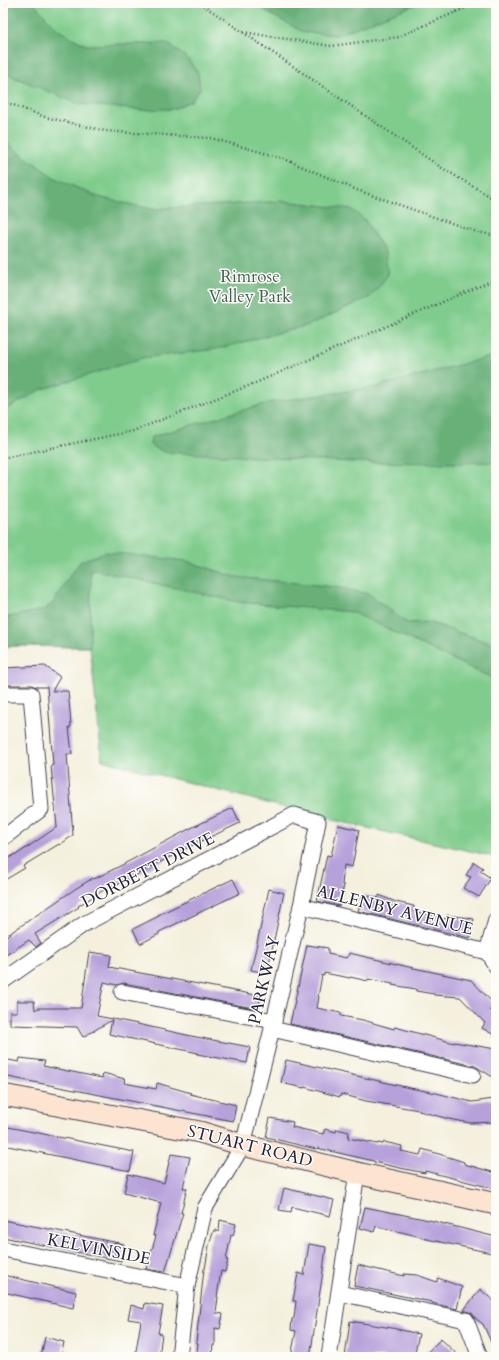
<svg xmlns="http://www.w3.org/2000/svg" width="499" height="1360" font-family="Cardo,serif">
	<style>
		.green { fill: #7fcc8c; stroke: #507764 }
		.forest { fill: #67b078; stroke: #44695a }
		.building { fill: #b7a1db }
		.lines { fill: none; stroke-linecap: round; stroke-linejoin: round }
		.street-casing { stroke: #424153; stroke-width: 17 }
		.secondary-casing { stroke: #424153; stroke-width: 23 }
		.path { stroke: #424153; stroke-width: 2.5; stroke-dasharray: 1 3; stroke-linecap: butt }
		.street { stroke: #fff; stroke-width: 15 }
		.secondary { stroke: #fde4d1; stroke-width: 21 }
		.labels { text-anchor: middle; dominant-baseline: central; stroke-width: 3; stroke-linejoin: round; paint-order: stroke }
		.park-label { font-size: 17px; fill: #435e57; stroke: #fdfcf7 }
		.street-label { font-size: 17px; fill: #22223b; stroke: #fdfcf7 }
	</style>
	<rect width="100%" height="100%" fill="#fdfcf7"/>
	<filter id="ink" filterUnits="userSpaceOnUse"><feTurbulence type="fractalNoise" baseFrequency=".025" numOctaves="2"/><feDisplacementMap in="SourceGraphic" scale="8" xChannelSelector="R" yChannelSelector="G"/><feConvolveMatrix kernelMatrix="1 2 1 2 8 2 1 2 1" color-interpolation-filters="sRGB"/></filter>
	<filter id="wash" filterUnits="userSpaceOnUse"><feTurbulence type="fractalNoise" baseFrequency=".012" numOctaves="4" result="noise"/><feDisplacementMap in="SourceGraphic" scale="16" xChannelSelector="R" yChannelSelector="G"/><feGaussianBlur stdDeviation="0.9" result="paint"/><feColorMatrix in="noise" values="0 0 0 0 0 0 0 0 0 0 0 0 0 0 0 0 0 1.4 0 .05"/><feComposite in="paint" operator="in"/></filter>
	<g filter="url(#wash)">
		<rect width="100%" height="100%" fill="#f4f0dd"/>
		<polygon class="green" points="3,3 496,3 496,857 328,819 102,760 90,647 3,646"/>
		<g class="forest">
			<polygon points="3,3 33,3 58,30 86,45 167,43 187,58 198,73 200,89 191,101 173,109 141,110 79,104 16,78 3,71"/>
			<polygon points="254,3 420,3 336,35 303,32 270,14"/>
			<polygon points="3,138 17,151 55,178 98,197 151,209 284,201 351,209 364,219 385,252 388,275 370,297 309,325 217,349 142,358 40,390 3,411"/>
			<polygon points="496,355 496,462 458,463 351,462 164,452 150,445 151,437 271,402 376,387"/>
			<polygon points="107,552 186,561 236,577 337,587 369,594 407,623 428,622 496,645 496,680 352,612 238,602 91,569 90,647 3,646 3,618 44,610 54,602 69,577 81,561"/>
		</g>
		<g id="blocks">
			<g class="building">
				<polygon points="45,666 60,677 52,691 68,691 70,712 71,727 69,727 72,754 67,754 73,835 60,845 59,844 23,866 25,868 3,881 3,862 15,854 16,855 57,827 51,766 53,765 47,687 37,687 31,685 3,685 3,668"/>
				<polygon points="233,808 240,823 191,846 113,887 112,885 78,906 79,907 35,934 41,943 36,947 29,940 3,957 3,938 75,889 93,878 94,879 124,864 189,829"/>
				<polygon points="338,825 359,830 352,867 344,865 342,885 344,885 339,906 317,901 327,855 331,856"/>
				<polygon points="474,862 483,868 480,871 491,878 479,897 463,888 471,877 466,875"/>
				<polygon points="233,879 240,893 159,932 159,934 140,944 133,929 159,916 158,915"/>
				<polygon points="269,889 284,893 267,973 251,970"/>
				<polygon points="362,895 379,898 379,895 396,902 414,906 413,911 446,919 447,915 474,919 470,938 358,911"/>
				<polygon points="307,945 328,948 328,954 346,958 346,957 348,957 349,953 409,967 471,980 495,1005 490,1010 496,1014 496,1036 482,1028 485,1023 460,997 434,995 434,994 416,991 416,989 392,985 393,984 368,979 368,981 350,977 350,978 324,973 324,976 322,975 318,997 319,997 317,1008 341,1013 341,1016 363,1020 394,1029 395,1027 454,1043 454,1042 496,1049 496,1079 475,1066 290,1024"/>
				<polygon points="89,952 111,955 109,967 261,996 258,1009 124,983 117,985 104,982 97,1016 133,1023 191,1036 250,1047 247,1063 197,1054 198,1053 109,1034 112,1020 83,1037 77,1027 10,1025 10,1012 17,1012 17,1001 34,1001 35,1010 38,1008 81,1008"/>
				<polygon points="20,1058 45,1061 43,1066 102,1078 103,1073 125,1079 124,1083 156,1089 157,1083 191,1093 190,1094 236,1105 233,1121 3,1076 3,1059 19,1062"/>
				<polygon points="286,1060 410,1088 436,1093 472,1102 494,1099 496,1122 470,1123 449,1119 419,1111 419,1110 366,1101 341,1094 340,1097 304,1087 304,1088 281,1083"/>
				<polygon points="270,1118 293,1122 292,1127 323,1134 325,1129 336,1132 337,1129 349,1132 348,1138 378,1144 378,1143 383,1144 384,1142 402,1146 401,1151 420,1155 422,1149 439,1154 464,1162 464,1164 496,1173 496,1189 425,1171 425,1173 400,1168 374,1162 374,1161 317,1148 316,1149 266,1137"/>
				<polygon points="3,1126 134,1152 130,1171 3,1145"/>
				<polygon points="171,1154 190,1157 183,1188 187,1188 181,1213 183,1213 165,1272 146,1269 156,1236 153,1236 161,1203 124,1193 128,1174 164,1183"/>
				<polygon points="284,1188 334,1200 330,1216 292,1207 291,1212 279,1210"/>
				<polygon points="365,1207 429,1220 496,1237 496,1254 422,1238 422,1237 376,1226 374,1232 360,1228"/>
				<polygon points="3,1220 124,1244 121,1261 3,1237"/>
				<polygon points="220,1220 236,1224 233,1236 231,1235 226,1260 228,1260 225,1272 221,1271 217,1297 218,1297 216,1313 223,1314 220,1329 215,1328 215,1345 213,1345 212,1357 196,1357 198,1344 196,1343 204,1269 205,1269 209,1245 214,1230 219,1232"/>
				<polygon points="309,1244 326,1247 322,1278 310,1357 291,1357 296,1331 291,1330 292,1319 294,1318 296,1301 293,1301 298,1273 304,1275"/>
				<polygon points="358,1265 404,1276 404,1274 417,1275 437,1282 438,1278 462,1287 457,1309 432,1303 432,1302 354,1286"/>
				<polygon points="3,1275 76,1292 73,1308 3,1292"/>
				<polygon points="480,1289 496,1303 496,1353 483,1324 475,1318 472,1313 464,1310"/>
				<polygon points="145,1303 163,1306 158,1333 162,1334 159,1357 135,1357 141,1321 128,1319 131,1305 144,1309"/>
				<polygon points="350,1321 392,1328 419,1334 414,1357 345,1357"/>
				<polygon points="45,1337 64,1342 61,1357 41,1357"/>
				<polygon points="441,1339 460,1357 422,1357"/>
			</g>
		</g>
	</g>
	<g filter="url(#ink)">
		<use href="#blocks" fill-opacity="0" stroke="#424153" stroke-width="1"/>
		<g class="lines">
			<defs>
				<g id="street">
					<polyline points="3,694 31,694 41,809 3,838"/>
					<polyline points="301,906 487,952 496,966"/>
					<polyline points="487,952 496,920"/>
					<polyline points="3,981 84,924 294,815 318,822 301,906 272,1029 243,1145 205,1208 187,1286 179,1357"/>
					<polyline points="122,992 274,1021"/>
					<polyline points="272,1029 473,1075"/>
					<polyline points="3,1249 187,1286"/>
					<polyline points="339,1293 466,1320 480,1357"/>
					<polyline points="329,1357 357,1173"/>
				</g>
				<polyline id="secondary" points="3,1095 200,1132 243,1145 357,1173 496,1204"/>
			</defs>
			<use href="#street" class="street-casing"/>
			<use href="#secondary" class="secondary-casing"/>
			<g class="path">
				<polyline points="200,3 442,168 496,200"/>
				<polyline points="243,32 331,46 398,37 477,3"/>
				<polyline points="3,101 45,117 105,131 211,138 282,158 357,190 474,231 496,236"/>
				<polyline points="3,458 133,431 253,384 496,279"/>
			</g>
			<use href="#street" class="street"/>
			<use href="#secondary" class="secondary"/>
		</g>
	</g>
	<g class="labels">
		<g class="park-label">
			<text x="250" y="276">Rimrose<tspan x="250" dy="20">Valley Park</tspan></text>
		</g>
		<g class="street-label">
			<text transform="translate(148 870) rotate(-27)">DORBETT DRIVE</text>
			<text transform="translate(395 910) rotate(14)">ALLENBY AVENUE</text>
			<text transform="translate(264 980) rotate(-77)">PARKWAY</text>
			<text transform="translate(250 1146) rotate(14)">STUART ROAD</text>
			<text transform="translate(99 1249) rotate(11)">KELVINSIDE</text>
		</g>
	</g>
	<rect width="499" height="1360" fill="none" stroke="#fdfcf7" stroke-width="16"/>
</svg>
